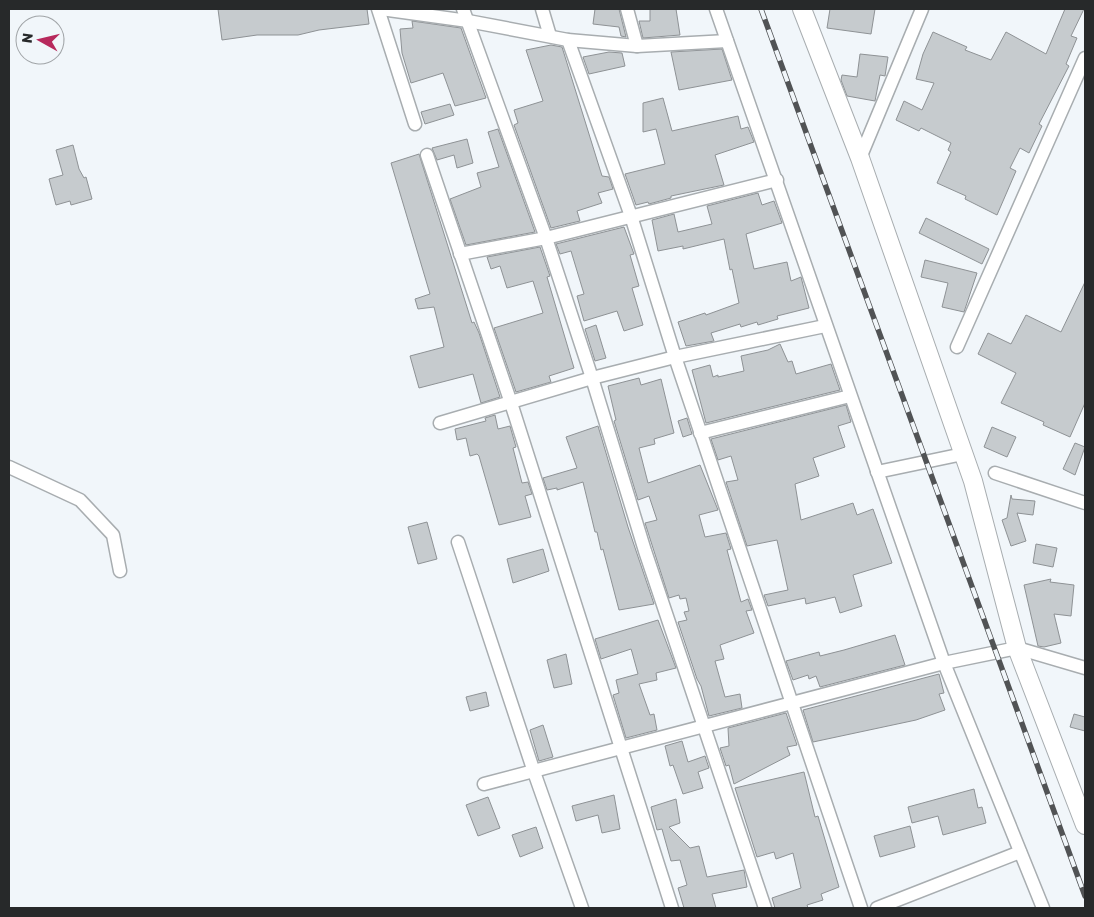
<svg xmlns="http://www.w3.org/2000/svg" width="1094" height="917" font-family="Rubik,sans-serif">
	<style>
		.building { fill: #c6cbce; stroke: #8e9295 }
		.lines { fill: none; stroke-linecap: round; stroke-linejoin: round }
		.minor-casing { stroke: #a8adb0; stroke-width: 15 }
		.secondary-casing { stroke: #a8adb0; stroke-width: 20 }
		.minor { stroke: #fff; stroke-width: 12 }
		.secondary { stroke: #fff; stroke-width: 18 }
		.rail-casing { stroke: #515355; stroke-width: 5.5 }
		.rail { stroke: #f1f6fa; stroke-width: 4; stroke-dasharray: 11; stroke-linecap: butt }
	</style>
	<rect width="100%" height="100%" fill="#f1f6fa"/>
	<g class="building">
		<polygon points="218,9 367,9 369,24 319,30 298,35 257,35 222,40"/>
		<polygon points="595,9 619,9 626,37 621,36 619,27 593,24"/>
		<polygon points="650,9 676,9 680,35 643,38 639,21 650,21"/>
		<polygon points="830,9 875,9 871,34 827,28"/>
		<polygon points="1065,9 1084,9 1071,36 1077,38 1066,64 1069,66 1039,124 1042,126 1029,153 1020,148 1010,168 1016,171 997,215 965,199 966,196 937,183 951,152 948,150 951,143 921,128 919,131 896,120 904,101 922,110 934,83 916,79 923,54 933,32 967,47 965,50 991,60 1006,32 1046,54"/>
		<polygon points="412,21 461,28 486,98 455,106 443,73 411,83 402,53 400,29 413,28"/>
		<polygon points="551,45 562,47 602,176 609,177 613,189 598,193 602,203 577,211 580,221 551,228 514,125 518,123 514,110 543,101 526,50"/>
		<polygon points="722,49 732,80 679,90 671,52"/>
		<polygon points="609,52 622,53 625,66 589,74 583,57"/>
		<polygon points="860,54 888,57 885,76 880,75 875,101 847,96 841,80 842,75 857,77"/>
		<polygon points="663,98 672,131 738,116 741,129 748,127 754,142 715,155 724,185 671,196 671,198 649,204 648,202 636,205 625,174 665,164 656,129 643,132 643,103"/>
		<polygon points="450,104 454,115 425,124 421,112"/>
		<polygon points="498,129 535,232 466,245 450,199 481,187 477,173 499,167 488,132"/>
		<polygon points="467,139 473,163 457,168 454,155 437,160 432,148"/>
		<polygon points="73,145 79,169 84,178 86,177 92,199 71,205 70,201 56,205 49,179 63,175 56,150"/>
		<polygon points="419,154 472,323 474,322 479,333 500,397 481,403 473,374 419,388 410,356 444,347 434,307 418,309 415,299 430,294 391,163"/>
		<polygon points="758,193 762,205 774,201 782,223 746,234 754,269 787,262 791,281 801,277 809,308 777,316 778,319 758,325 757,322 741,327 740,324 711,333 714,341 686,346 678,322 705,313 706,315 739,303 732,269 730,270 724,239 683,249 683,246 658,251 652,220 674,214 678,232 712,224 707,206"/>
		<polygon points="926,218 989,249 982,264 919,233"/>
		<polygon points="624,227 634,254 630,255 639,286 632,288 643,325 624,331 617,311 584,321 577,296 584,294 571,251 560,254 556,244"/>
		<polygon points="540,247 550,276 547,277 574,368 549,376 551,382 516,392 494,328 543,313 533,281 507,288 500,266 491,269 487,257"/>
		<polygon points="925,260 977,273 964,312 942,307 948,283 921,277"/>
		<polygon points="1085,282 1085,403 1070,437 1043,425 1044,422 1001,403 1016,373 978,354 988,333 1011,344 1026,315 1061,332"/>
		<polygon points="596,325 606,358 595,361 585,329"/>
		<polygon points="780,344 788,362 792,361 796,374 831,364 840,390 706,423 692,370 710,365 713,377 718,375 718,377 744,371 741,356 768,350"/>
		<polygon points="639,378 641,385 661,379 674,433 654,439 655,444 639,448 648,483 700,465 718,510 699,515 705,537 726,533 731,549 727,550 741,602 748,599 752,610 746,611 754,633 720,645 724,659 715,661 725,697 740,694 742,708 709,716 701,686 697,679 678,622 687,620 684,612 689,611 686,598 680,599 679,595 669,598 645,523 657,520 649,496 638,500 614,421 616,420 608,386"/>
		<polygon points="846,405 851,422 838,426 845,447 813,458 819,476 795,484 801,520 853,503 857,515 873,509 892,563 853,575 862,606 840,613 835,597 806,604 805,598 768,606 764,595 788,590 777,540 747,546 726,482 738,480 731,456 718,460 711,439"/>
		<polygon points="495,415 498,429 510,426 516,447 513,448 522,483 528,482 532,494 525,496 531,517 499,525 479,456 477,454 470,456 466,438 457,440 455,429 486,421 485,418"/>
		<polygon points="687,418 692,434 683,437 678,421"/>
		<polygon points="598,426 628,527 654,604 619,610 603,549 601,550 597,532 595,532 583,482 557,490 557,488 547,490 543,478 577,468 566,437"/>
		<polygon points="992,427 1016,437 1007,457 984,447"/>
		<polygon points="1075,443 1085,447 1075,475 1063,469"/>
		<polygon points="1011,495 1012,499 1035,501 1033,515 1017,513 1026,541 1011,546 1002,520 1007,518"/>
		<polygon points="427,522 437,559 418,564 408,527"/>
		<polygon points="1036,544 1057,548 1053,567 1033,563"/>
		<polygon points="543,549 549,571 513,583 507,559"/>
		<polygon points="1051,579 1050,582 1074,585 1071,616 1054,614 1061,643 1044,647 1038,646 1024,585"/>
		<polygon points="658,620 676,668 656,673 657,680 639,684 650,715 654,714 657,730 626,738 613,695 619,693 616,680 638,674 632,652 631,649 601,659 595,639"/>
		<polygon points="895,635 905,665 820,687 816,676 809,679 808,675 793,680 786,661 819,652 820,656 844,650"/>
		<polygon points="566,654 572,684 554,688 547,660"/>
		<polygon points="939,674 944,693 939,694 945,710 916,720 813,742 803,710"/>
		<polygon points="486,692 489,706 470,711 466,697"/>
		<polygon points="786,713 797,745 787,747 790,755 734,784 729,765 726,766 720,748 729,746 728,728"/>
		<polygon points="1074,714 1085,717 1085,731 1070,727"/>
		<polygon points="543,725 553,757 539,761 530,730"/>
		<polygon points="682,741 688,762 705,756 709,768 698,772 703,788 683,794 673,765 670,766 665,746"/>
		<polygon points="804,772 815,817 818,816 839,887 821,894 823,900 807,905 808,908 775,908 772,898 801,888 793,853 776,859 774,852 757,857 735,788"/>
		<polygon points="974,789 978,808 982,807 986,823 943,835 938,816 912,823 908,807"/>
		<polygon points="614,795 620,829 602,833 598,815 576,821 572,806"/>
		<polygon points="488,797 500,828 478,836 466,805"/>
		<polygon points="676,799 680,823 669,827 690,848 699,846 707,877 744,870 747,887 712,894 716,908 684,908 678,888 687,885 680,860 671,861 662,829 657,830 651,807"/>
		<polygon points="910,826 915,847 880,857 874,836"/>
		<polygon points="536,827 543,848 520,857 512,835"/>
	</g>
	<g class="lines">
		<defs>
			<g id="minor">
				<polyline points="378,9 415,124"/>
				<polyline points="381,9 468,21 568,40 637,46 727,41"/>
				<polyline points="463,9 546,238 592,378 645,551 765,908"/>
				<polyline points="542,9 550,36"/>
				<polyline points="627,9 637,46"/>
				<polyline points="716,9 944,663 1043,908"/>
				<polyline points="568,40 631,216 675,357 861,908"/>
				<polyline points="427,155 511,403 672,908"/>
				<polyline points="860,158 922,9"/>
				<polyline points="460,254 546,238 777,180"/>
				<polyline points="957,347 1085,58"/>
				<polyline points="440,423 592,378 675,357 825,326"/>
				<polyline points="700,433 850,396"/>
				<polyline points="9,467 80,500 113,535 120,571"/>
				<polyline points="877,472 963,454"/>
				<polyline points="995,473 1085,503"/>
				<polyline points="458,542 534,772 582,908"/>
				<polyline points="484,784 944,663 1017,648 1085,668"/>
				<polyline points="877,908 1020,852"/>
			</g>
			<polyline id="secondary" points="802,9 860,158 973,481 1017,648 1085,825"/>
		</defs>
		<use href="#minor" class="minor-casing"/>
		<use href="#secondary" class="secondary-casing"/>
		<use href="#minor" class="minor"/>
		<use href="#secondary" class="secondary"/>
		<defs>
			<polyline id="rail" points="761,9 1085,896"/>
		</defs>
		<use href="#rail" class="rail-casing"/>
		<use href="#rail" class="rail"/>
	</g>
	<rect width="1094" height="917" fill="none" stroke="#27292a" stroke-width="20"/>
	<g transform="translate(40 40) rotate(278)"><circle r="24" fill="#f1f6fa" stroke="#a0a4a7"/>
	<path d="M0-4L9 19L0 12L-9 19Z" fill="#b7295c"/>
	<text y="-8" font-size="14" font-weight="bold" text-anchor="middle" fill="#27292a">N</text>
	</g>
</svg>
